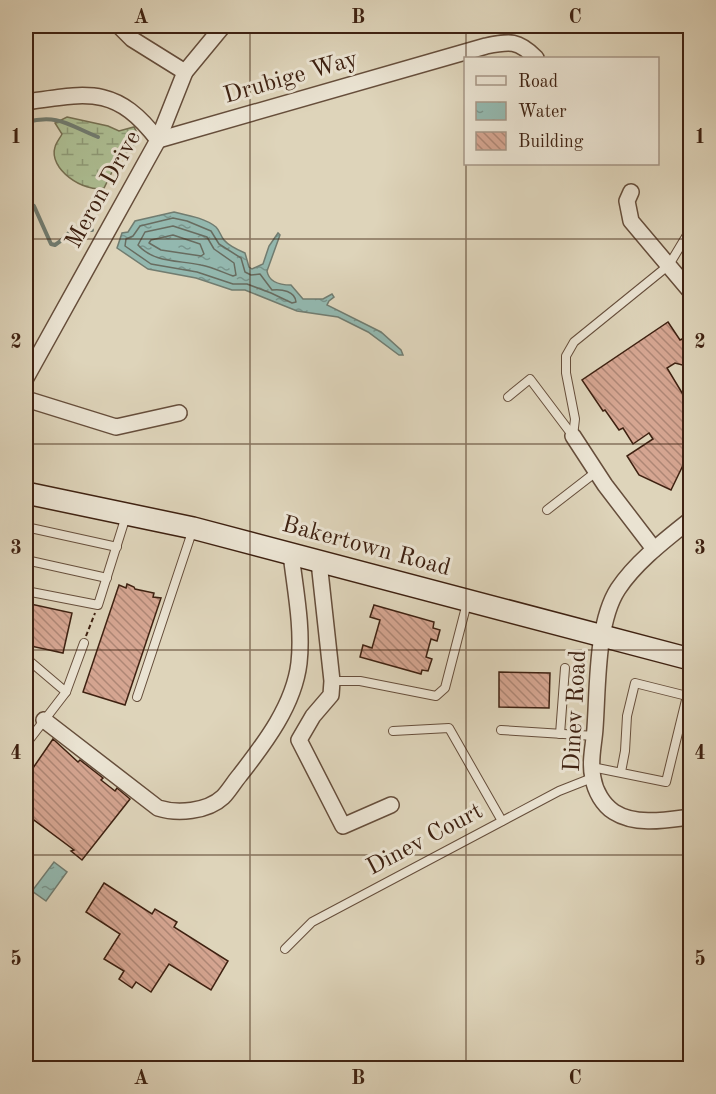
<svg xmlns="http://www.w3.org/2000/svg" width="716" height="1094" font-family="'Old Standard TT',serif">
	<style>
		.wetland { fill: url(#wetland-marsh); stroke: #767052; stroke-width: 1.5 }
		.water { fill: url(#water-ripples); stroke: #717c70; stroke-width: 1.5 }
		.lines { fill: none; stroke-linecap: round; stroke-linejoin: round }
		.shore { stroke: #686c60; stroke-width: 1.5 }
		.stream { stroke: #717c70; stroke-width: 4 }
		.building { fill: url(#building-back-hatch); stroke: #3e2111; stroke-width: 1.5 }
		.lane-casing { stroke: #664e3b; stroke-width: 10 }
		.street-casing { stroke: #664e3b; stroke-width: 18 }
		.secondary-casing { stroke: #3e2111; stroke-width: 24 }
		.path { stroke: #3e2111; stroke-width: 2; stroke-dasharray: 4.5 3; stroke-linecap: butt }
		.lane { stroke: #eae3d2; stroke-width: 8 }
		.street { stroke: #eae3d2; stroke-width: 15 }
		.secondary { stroke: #eae3d2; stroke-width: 21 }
		.grid { fill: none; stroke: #3e2111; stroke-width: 1.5; stroke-opacity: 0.55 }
		.labels { text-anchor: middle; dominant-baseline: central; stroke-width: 6; stroke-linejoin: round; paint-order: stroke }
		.street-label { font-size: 24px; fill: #3e2111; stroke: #eae3d2 }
		.neatline { fill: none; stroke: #3e2111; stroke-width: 2 }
		.grid-label { font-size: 20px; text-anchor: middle; font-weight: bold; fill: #3e2111 }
	</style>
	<defs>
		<pattern id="wetland-marsh" width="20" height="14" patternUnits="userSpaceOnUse" patternTransform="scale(1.5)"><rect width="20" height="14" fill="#adbe93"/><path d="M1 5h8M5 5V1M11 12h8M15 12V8" fill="none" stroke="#8e9a77"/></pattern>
		<pattern id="water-ripples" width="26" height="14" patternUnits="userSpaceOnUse" patternTransform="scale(1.5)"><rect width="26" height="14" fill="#93b8af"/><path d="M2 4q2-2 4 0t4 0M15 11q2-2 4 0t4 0" fill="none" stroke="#79958d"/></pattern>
		<pattern id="building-back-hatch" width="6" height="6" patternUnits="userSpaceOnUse" patternTransform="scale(1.5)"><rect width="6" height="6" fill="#d5a591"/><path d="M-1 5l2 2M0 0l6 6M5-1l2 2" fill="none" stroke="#ae8675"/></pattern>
	</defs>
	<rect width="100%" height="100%" fill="#ded4ba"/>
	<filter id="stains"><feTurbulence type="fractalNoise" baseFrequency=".00333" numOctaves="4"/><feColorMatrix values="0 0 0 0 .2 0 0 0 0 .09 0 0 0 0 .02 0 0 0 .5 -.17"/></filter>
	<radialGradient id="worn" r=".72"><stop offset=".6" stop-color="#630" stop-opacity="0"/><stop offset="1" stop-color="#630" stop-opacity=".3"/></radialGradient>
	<path class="wetland" d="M67,117L108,126L119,131L134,127L139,137L132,148L118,160L104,188C84,193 48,169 55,147C56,143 60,138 62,134L55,123Z"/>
	<g class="water">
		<path d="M174,212C187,215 205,218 216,227C220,231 220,235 224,240C229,246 238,250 245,253L249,267L252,269L263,264L269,246L278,233L280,235L267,271C269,283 281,285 291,285L303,299H323L332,294L334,297L329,301L327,305L381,332L401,350L403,355H399L368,332L338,317L297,311L245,290H232L196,278L148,269L117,248L122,233L128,232L135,221Z"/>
		<polygon points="54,862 67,872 46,901 32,891"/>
	</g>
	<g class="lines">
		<g class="shore">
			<path d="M173,218L187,221L211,231L219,244L241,258L245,272L251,275L260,274L272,290C282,289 295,291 296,302L292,303L271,293L247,284H233L197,272L151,264L125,246L126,239L133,236L140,226Z"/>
			<path d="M173,226L207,237L214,249L234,263L236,275L233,276C222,272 212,267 201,265C178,260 154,263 138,245L145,232Z"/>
			<polygon points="173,235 200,244 204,254 201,256 161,250 149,243 151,240"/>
		</g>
		<g class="stream">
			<path d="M26,122C59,114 68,125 98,137"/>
			<path d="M26,201L34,206L51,244L55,245C73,234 66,225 92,230"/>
		</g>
	</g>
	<g class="building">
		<polygon points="668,322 680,340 684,338 690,340 690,363 686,366 675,363 667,368 690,406 690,454 688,455 671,490 639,475 627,456 653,439 649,433 633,444 623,428 619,430 605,410 603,411 582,380"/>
		<polygon points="127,584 134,587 135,589 154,593 153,597 161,598 125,705 83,692 119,585 126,588"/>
		<polygon points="26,603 72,613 63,653 26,645"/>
		<polygon points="374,605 434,622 433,628 440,630 437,641 431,639 426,657 432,659 428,671 422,670 421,674 360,657 363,645 372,648 380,620 370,617"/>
		<polygon points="499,672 550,673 549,708 499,707"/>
		<polygon points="53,739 78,762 80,760 103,778 101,780 115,791 117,788 130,799 82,860 71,851 74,850 26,814 26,773 31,766 33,768"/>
		<polygon points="688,751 690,751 690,782"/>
		<polygon points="104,883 152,914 155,909 177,922 174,927 228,961 211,990 169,964 151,992 136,982 132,988 119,979 124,971 104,959 120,934 86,912"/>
	</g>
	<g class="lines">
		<defs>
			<g id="lane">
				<polyline points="508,397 530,379 573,436"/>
				<polyline points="573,436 575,419 566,373 566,356 574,342 669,265 690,230"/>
				<polyline points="547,510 596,472"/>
				<polyline points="26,527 117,547"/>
				<polyline points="26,560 107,578"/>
				<polyline points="26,591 98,605 126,516"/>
				<polyline points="26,658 66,692"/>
				<polyline points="332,681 360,681 436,696 445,688 467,603"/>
				<polyline points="137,697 193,529"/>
				<polyline points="501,730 595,736"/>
				<polyline points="393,731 449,728 502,821"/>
				<polyline points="560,734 565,668"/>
				<polyline points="26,744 66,692 84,643"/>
				<polyline points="592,767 666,782 687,696 635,683 627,716 625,751 621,772"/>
				<polyline points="285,949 312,922 559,791 592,778"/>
				<polyline points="526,1067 528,1068"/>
			</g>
			<g id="street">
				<polyline points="119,26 132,39 185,72"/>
				<path d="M26,102C88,93 116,85 158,140"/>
				<path d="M158,140L486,46C510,41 518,40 536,58"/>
				<polyline points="631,192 627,201 631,221 690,291"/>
				<polyline points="26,378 158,140 185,72 223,26"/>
				<polyline points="26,399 116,427 179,413"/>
				<polyline points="573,436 605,485 654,549"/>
				<path d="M690,520C665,540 636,562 618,589C596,623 598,688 595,728C594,745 589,762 593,778C595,791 603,805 614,812C636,826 667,820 690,817"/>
				<polyline points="319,562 332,681 331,695 313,716 299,740 343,826 391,805"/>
				<path d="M44,720L158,808C177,814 207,812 223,797C229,791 234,782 240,775C265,743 294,705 299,663C303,627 295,589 291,554"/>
			</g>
			<polyline id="secondary" points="26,493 193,528 690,659"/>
		</defs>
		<use href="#lane" class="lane-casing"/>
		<use href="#street" class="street-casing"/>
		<use href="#secondary" class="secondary-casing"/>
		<polyline class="path" points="86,636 95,613"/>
		<use href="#lane" class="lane"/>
		<use href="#street" class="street"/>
		<use href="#secondary" class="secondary"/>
	</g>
	<path class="grid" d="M250,26V1068M466,26V58M466,164V1068M26,239H690M26,444H690M26,650H690M26,855H690"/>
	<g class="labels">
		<g class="street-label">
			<text transform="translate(291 78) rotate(-16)">Drubige Way</text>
			<text transform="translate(104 190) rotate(-61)">Meron Drive</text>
			<text transform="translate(366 547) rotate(15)">Bakertown Road</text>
			<text transform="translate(576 711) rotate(-87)">Dinev Road</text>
			<text transform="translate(425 840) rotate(-28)">Dinev Court</text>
		</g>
	</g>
	<rect width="716" height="1094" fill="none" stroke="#ded4ba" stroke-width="66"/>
	<rect x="464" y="57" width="195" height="108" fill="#eae3d2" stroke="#a59585" stroke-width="1.5"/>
	<rect x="476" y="76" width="30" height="9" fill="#eae3d2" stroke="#a59585" stroke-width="1.5"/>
	<text x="518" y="87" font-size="18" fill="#3e2111">Road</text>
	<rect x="476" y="102" width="30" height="18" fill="url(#water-ripples)" stroke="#a59585" stroke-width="1.5"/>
	<text x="518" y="117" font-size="18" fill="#3e2111">Water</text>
	<rect x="476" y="132" width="30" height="18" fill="url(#building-back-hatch)" stroke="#a59585" stroke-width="1.5"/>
	<text x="518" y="147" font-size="18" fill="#3e2111">Building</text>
	<rect x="33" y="33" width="650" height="1028" class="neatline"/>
	<g class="grid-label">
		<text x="141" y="23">A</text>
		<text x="358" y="23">B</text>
		<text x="575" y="23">C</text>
		<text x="16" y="143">1</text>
		<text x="700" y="143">1</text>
		<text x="16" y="348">2</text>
		<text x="700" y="348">2</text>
		<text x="16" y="554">3</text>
		<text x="700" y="554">3</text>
		<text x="16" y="759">4</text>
		<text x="700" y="759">4</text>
		<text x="16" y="965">5</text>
		<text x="700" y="965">5</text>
		<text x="141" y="1084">A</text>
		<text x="358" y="1084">B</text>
		<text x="575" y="1084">C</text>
	</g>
	<rect width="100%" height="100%" filter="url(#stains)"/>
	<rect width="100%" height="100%" fill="url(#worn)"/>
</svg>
